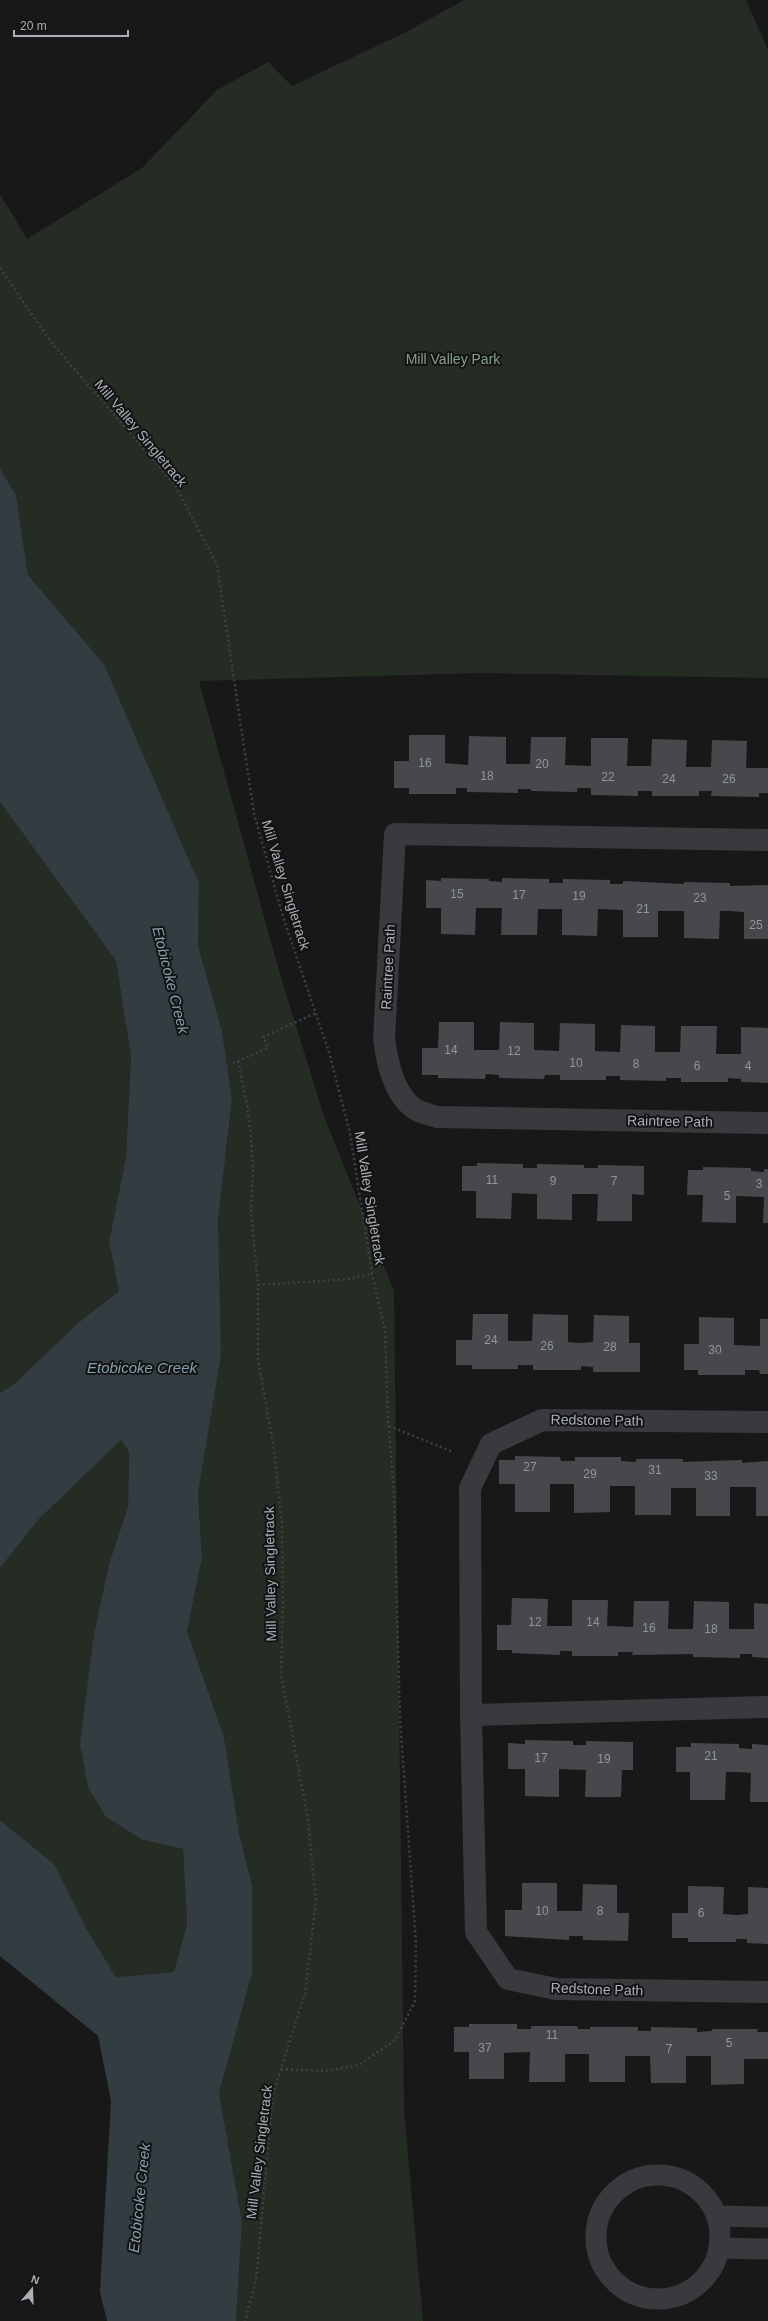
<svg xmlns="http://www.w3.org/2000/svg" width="768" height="2321" font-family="Arial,sans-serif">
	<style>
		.green { fill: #242c24 }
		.water { fill: #323c41 }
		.building { fill: #47484c }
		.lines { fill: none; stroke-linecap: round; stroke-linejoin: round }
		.path { stroke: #3f4145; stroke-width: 2.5; stroke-dasharray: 2 3; stroke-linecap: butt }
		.lane { stroke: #393a3e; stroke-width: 21 }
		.street { stroke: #393a3e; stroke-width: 22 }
		.labels { text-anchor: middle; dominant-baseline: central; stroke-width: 4; stroke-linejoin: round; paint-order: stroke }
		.number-label { font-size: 12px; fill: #92969d }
		.park-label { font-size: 14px; fill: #85a184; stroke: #131314 }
		.street-label { font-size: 14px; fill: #abb0b8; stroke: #131314 }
		.water-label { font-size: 15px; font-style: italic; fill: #86a0af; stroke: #131314 }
	</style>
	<rect width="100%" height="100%" fill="#181819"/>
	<g class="green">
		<polygon points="464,0 746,0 768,50 768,678 480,673 199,681 279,971 324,1116 394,1291 404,2110 423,2321 236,2321 242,2222 219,2093 252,1974 252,1885 239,1833 224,1737 187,1631 202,1558 198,1492 218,1221 232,1099 222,1031 198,945 199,883 104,664 28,575 16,495 0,468 0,194 27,239 142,168 217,90 268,62 292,86 406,32"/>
		<polygon points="0,802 116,961 131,1057 126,1157 109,1242 119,1291 78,1323 14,1384 0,1393"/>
		<polygon points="121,1440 129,1452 128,1507 109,1564 94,1634 143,1840 183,1849 187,1924 175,1972 116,1977 86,1928 55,1865 0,1820 0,1568 39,1519"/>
	</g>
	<polygon class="water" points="0,468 16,495 28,575 104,664 199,883 198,945 222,1031 232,1099 218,1221 221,1355 198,1492 202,1558 187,1631 224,1737 239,1833 252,1885 252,1974 219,2093 242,2222 236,2321 107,2321 100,2292 111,2101 98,2036 0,1956 0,1820 55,1865 86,1928 116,1977 174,1972 187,1924 183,1849 143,1840 106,1817 88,1787 80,1744 94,1634 109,1564 128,1507 129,1452 121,1440 39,1519 0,1568 0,1393 14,1384 78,1323 119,1291 109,1242 126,1157 131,1057 116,961 0,802"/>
	<g class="building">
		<polygon points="409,735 445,735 445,763 468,765 469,736 506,737 506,764 530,764 531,737 566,737 565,765 591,766 591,738 628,738 627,766 651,766 652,739 687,740 686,767 711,767 712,740 747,741 746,768 768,768 768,793 759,793 759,797 711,796 712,791 699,791 699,796 652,796 652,791 638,791 638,796 591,795 591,788 577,788 577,792 531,791 531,789 518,789 518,793 467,792 467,788 456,788 456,794 409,794 409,788 394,788 394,761 409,761"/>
		<polygon points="441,878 489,879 489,881 502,882 502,878 549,879 549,883 563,883 563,879 610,880 610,884 623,884 623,881 684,884 684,882 730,883 730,886 768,885 768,939 744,939 744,912 730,911 720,911 719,939 684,938 684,911 658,911 658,937 623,937 623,910 598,909 597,936 562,935 562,909 538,909 537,935 501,935 502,908 476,908 475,935 441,934 441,908 426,908 426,880 441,881"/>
		<polygon points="439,1022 474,1022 474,1050 499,1050 500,1022 534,1023 534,1050 559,1051 560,1023 595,1024 595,1051 620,1052 621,1025 655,1026 655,1052 680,1052 681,1026 717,1026 716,1054 741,1054 741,1027 768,1028 768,1083 741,1082 741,1079 728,1078 728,1082 681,1082 681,1078 666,1078 666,1081 620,1080 620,1076 606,1076 606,1080 560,1080 560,1075 545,1075 544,1079 499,1078 499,1075 486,1074 485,1079 438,1078 438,1075 422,1075 422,1048 438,1048"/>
		<polygon points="477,1163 523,1164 523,1168 537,1168 537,1164 584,1165 584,1168 598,1168 598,1165 644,1166 644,1195 632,1194 632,1221 597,1221 598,1194 572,1194 572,1220 537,1219 537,1194 512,1193 511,1219 476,1218 476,1191 462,1191 462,1166 477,1166"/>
		<polygon points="703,1167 751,1168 751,1171 764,1172 764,1169 768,1169 768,1223 763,1223 764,1197 736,1196 736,1223 702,1222 703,1195 687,1195 688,1170 703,1170"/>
		<polygon points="473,1314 508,1314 508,1341 532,1341 533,1314 568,1315 568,1342 581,1343 593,1342 594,1315 629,1316 629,1343 640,1343 640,1372 593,1372 593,1367 581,1366 581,1370 533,1370 533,1365 518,1365 518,1369 472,1369 472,1365 456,1365 456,1340 472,1340"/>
		<polygon points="699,1317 734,1318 734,1345 760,1346 760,1319 768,1319 768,1374 760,1374 759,1370 745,1370 745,1375 698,1375 698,1370 684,1370 684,1344 699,1344"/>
		<polygon points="515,1456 560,1457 561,1461 575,1461 575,1457 621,1457 621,1461 636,1462 636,1459 683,1459 683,1462 742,1460 742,1463 768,1461 768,1516 756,1516 756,1487 730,1487 730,1516 696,1516 696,1488 671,1488 671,1515 635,1515 635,1486 610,1486 610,1512 574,1513 574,1484 550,1484 550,1512 515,1512 515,1484 499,1484 499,1460 515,1460"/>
		<polygon points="512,1598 548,1599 547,1626 572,1626 572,1600 608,1600 607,1626 633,1627 634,1601 669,1601 668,1629 693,1629 694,1601 729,1602 729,1629 754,1629 754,1603 768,1604 768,1658 752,1657 752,1654 740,1654 740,1658 693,1657 693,1654 632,1655 633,1652 618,1652 618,1656 572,1656 572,1651 560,1651 560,1655 512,1653 512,1650 497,1650 497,1625 511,1625"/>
		<polygon points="525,1740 573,1741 573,1745 586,1745 586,1741 633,1742 633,1770 622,1770 621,1797 585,1797 586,1770 559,1769 559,1797 525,1796 525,1769 508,1769 508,1743 525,1744"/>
		<polygon points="691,1743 739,1744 739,1748 752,1749 752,1744 768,1745 768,1802 750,1802 751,1773 739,1772 726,1772 725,1800 690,1800 690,1772 676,1772 676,1747 691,1747"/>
		<polygon points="522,1883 557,1883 557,1911 582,1911 583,1884 617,1885 617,1913 629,1913 628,1941 583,1940 583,1936 569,1936 569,1940 505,1936 505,1910 522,1910"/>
		<polygon points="688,1886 724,1887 723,1914 737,1915 748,1914 748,1887 768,1888 768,1944 747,1943 747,1939 736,1939 736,1942 688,1942 688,1938 672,1938 672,1913 688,1913"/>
		<polygon points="469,2024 517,2024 517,2029 531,2029 531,2026 577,2026 578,2029 590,2029 590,2027 638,2027 638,2031 651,2031 651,2027 697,2028 697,2032 712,2031 712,2029 758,2029 757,2032 768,2032 768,2059 744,2059 744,2084 711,2085 711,2056 686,2056 686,2083 651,2083 650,2056 625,2056 625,2082 589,2082 589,2054 565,2054 565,2082 529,2082 530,2052 504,2053 504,2079 469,2079 469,2052 454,2052 454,2027 469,2027"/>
	</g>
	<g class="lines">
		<g class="path">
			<polyline points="0,268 51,342 175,485 217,565 254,814 284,920 329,1052 350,1133 372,1274 349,1279 258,1285 258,1359 274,1450 282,1526 283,1601 281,1674 308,1819 316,1902 305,1993 273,2094 256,2280 245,2321"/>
			<polyline points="238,1061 247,1105 251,1137 253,1172 251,1212 258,1285"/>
			<polyline points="233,1063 268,1048 263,1037 316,1013"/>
			<polyline points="389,1426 453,1452"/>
			<polyline points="281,2069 326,2071 359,2065 395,2040 415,2001 416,1944 400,1719 394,1492 388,1418 385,1330 372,1274"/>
		</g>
		<g class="lane">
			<circle cx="658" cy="2237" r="62"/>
			<polyline points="719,2216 768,2217"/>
			<polyline points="721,2248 768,2249"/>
		</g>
		<g class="street">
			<path d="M768,840L395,834L384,1039C387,1061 393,1091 411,1106C417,1112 428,1114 437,1117L768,1123"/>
			<polyline points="768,1422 542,1420 491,1444 470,1488 471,1715 476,1932 508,1979 556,1989 768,1992"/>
			<polyline points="471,1715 768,1707"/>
		</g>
	</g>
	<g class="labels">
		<g class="number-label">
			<text x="425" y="763">16</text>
			<text x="542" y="764">20</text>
			<text x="487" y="776">18</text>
			<text x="608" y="777">22</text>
			<text x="669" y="779">24</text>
			<text x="729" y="779">26</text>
			<text x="457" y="894">15</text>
			<text x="519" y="895">17</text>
			<text x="579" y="896">19</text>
			<text x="700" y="898">23</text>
			<text x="643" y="909">21</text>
			<text x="756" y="925">25</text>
			<text x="451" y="1050">14</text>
			<text x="514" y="1051">12</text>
			<text x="576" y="1063">10</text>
			<text x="636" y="1064">8</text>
			<text x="697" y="1066">6</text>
			<text x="748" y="1066">4</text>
			<text x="492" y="1180">11</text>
			<text x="553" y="1181">9</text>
			<text x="614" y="1181">7</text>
			<text x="759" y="1184">3</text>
			<text x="727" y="1196">5</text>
			<text x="491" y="1340">24</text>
			<text x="547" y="1346">26</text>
			<text x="610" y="1347">28</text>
			<text x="715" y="1350">30</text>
			<text x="530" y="1467">27</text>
			<text x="655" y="1470">31</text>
			<text x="590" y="1474">29</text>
			<text x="711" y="1476">33</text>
			<text x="535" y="1622">12</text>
			<text x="593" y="1622">14</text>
			<text x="649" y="1628">16</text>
			<text x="711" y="1629">18</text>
			<text x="711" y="1756">21</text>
			<text x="541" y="1758">17</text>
			<text x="604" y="1759">19</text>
			<text x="542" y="1911">10</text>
			<text x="600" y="1911">8</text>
			<text x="701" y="1913">6</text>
			<text x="552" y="2035">11</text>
			<text x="729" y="2043">5</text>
			<text x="485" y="2048">37</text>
			<text x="669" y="2049">7</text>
		</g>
		<g class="park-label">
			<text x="453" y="359">Mill Valley Park</text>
		</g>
		<g class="street-label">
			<text transform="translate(141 433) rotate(50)">Mill Valley Singletrack</text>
			<text transform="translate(286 885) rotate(73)">Mill Valley Singletrack</text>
			<text transform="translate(388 967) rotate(-87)">Raintree Path</text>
			<text transform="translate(670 1121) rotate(1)">Raintree Path</text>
			<text transform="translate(370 1198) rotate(81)">Mill Valley Singletrack</text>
			<text transform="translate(597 1420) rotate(1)">Redstone Path</text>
			<text transform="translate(270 1574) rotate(-91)">Mill Valley Singletrack</text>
			<text transform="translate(597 1989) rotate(2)">Redstone Path</text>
			<text transform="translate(259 2152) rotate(-83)">Mill Valley Singletrack</text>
		</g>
		<g class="water-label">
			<text transform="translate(171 980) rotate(76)">Etobicoke Creek</text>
			<text x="142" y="1367">Etobicoke Creek</text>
			<text transform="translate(139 2198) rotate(-84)">Etobicoke Creek</text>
		</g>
	</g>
	<g transform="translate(32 2289) rotate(19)" stroke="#131314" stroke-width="3" paint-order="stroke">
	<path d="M0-3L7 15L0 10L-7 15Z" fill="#abb0b8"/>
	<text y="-6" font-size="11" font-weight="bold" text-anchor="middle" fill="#abb0b8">N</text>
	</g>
	<path d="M14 30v6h114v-6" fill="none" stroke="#abb0b8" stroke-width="2"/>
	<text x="20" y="30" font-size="12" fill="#abb0b8" stroke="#131314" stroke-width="3" paint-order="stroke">20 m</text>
</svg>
